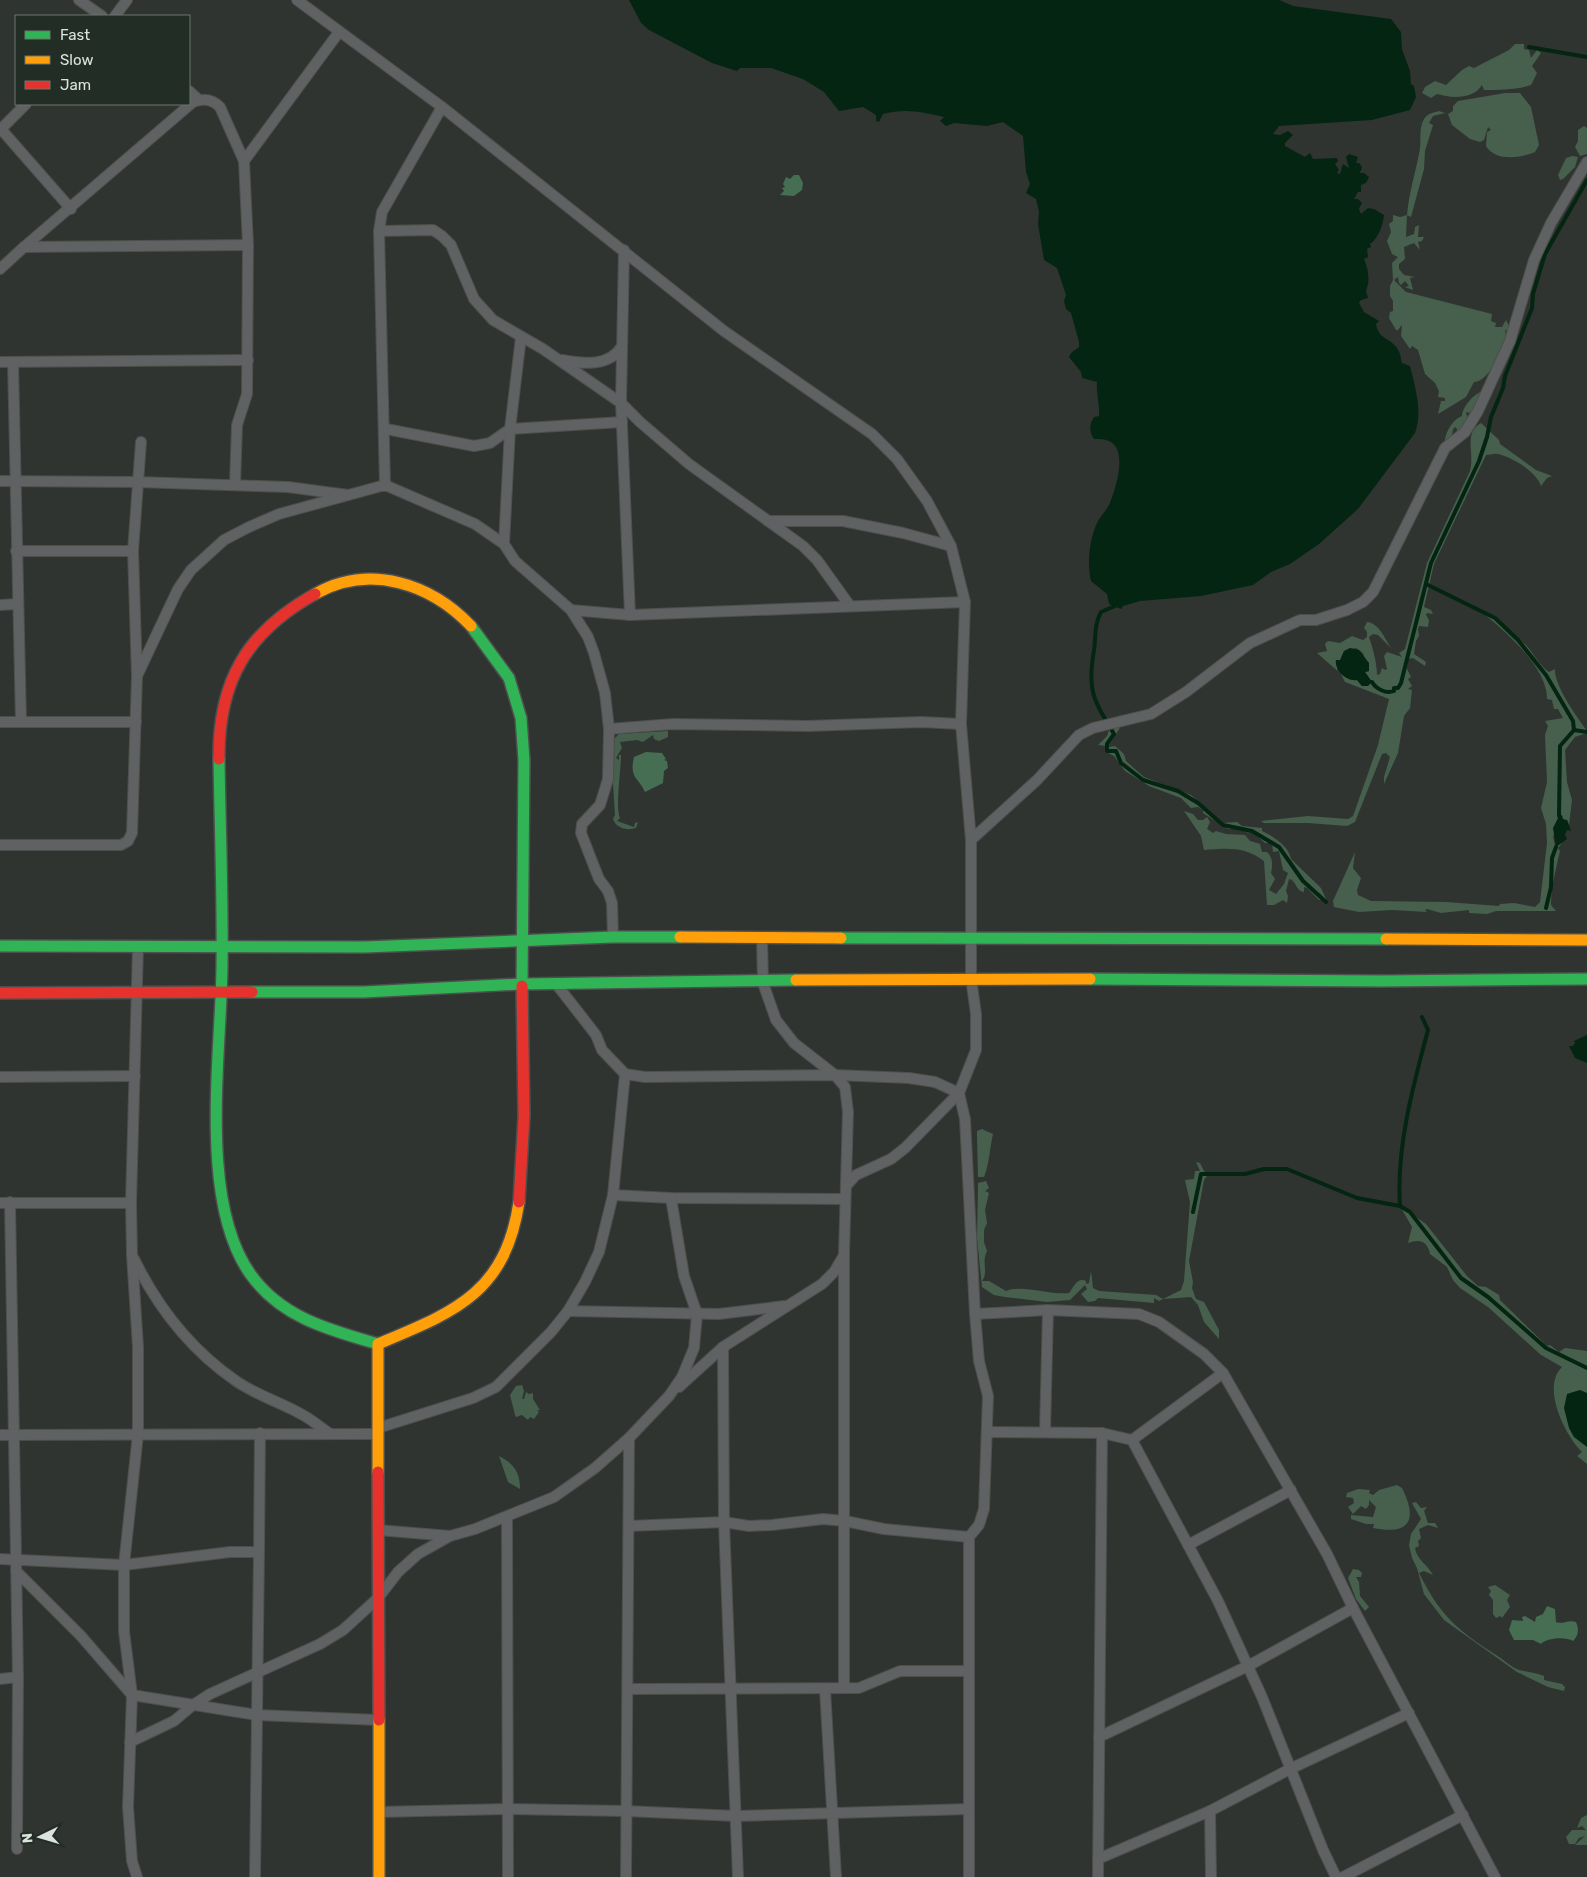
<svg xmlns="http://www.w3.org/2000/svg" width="1587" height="1877" font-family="Rubik,sans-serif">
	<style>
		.green { fill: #46604d; fill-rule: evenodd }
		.forest { fill: #456e52 }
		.water { fill: #042511 }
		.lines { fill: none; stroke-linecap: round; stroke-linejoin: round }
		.stream { stroke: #042511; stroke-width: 4 }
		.street-casing { stroke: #4c4f4d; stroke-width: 12 }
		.fast-casing { stroke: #4c4f4d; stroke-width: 14 }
		.slow-casing { stroke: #4c4f4d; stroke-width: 14 }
		.jam-casing { stroke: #4c4f4d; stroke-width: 14 }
		.street { stroke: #606162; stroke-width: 10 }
		.fast { stroke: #30b455; stroke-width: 11 }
		.slow { stroke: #ff9f0a; stroke-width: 11 }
		.jam { stroke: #e5322d; stroke-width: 11 }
	</style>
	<rect width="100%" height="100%" fill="#2f3430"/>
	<g class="green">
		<path d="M1515,44H1524V49L1529,50L1531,58L1537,50L1541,53L1532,66L1537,73L1531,85C1517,90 1500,90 1484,90L1482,85C1473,100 1450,98 1437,94L1431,98L1422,93L1425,87L1435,81L1446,85L1462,70L1469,66L1474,68L1509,50Z"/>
		<path d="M1505,93H1520L1531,107L1539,145L1535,152C1520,158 1496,162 1486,146L1487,132L1491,130L1488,127L1484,140L1480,142L1470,139L1452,125L1448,114L1453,111V106L1458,101Z"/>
		<path d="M1439,111L1445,113L1433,116L1429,123L1433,125L1425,151L1424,169L1411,217L1407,215L1406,237L1414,234L1415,227L1419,225L1418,237H1424L1422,241L1418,242L1420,250L1414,243L1404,247L1405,259L1399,264V269L1404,275L1415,277L1410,278L1413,290L1405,287L1409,286L1405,281L1401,285L1399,283L1398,277L1394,280L1406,292L1492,314L1491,321L1496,323L1495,327H1502L1506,320L1509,326L1507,331L1505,330C1510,341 1489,383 1474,382L1466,397L1438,414L1441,401H1445V398L1438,397L1439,391L1435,383L1425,374L1418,350L1412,346L1410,349L1401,336L1402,325L1398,330H1396L1389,318L1390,312L1393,311V301L1390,296V286L1393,280L1392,263L1398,257L1392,254L1387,241L1391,232L1389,224L1393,221V215L1400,217L1407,215C1409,193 1415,174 1419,154C1422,143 1418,129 1424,119C1428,113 1433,113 1439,111Z"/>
		<polygon points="1584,126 1587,128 1587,154 1580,156 1575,147 1578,141 1578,130"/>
		<polygon points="1572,156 1578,157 1575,167 1563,179 1560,180 1558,175 1566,158"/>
		<path d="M1483,391L1475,410L1470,413L1466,412L1468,420L1458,433L1456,427L1453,429L1452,436L1445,443C1444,434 1453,419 1462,416C1462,408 1473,394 1483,391Z"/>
		<path d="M1481,423L1499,440L1500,444L1536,470L1552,476L1547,478L1541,486C1537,472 1512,457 1498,454C1494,453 1490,455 1486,455L1434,564L1424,607L1431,610L1433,614L1427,613L1426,615L1429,620L1428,627L1419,626L1418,629L1419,636L1416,641L1414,654L1426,662L1425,666L1413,658L1408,659L1407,669L1411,677L1408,679L1412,686L1408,689L1412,690L1410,708L1404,716L1398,753L1384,784V777L1390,757L1386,753L1382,754L1355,822L1347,826L1308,823H1264L1261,821L1308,816L1348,819L1353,816L1378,745L1389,699L1345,682L1341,674L1317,653L1327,651L1325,644L1328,641L1340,643L1352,636L1363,640L1367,637V632L1364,628L1367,622C1379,623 1385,639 1391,648L1378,635L1373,634L1369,637C1373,649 1377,663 1377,675L1380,674L1382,668L1385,670L1387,669L1384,656L1387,652L1402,657L1399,653L1405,649L1427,563L1470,471C1475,453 1463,433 1481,423ZM1356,648L1363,653L1369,671L1365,672L1372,682L1362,686L1357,680C1350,680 1342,676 1337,670L1344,651Z"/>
		<path d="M1479,610C1497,619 1511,632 1526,645C1534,654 1539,665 1549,672L1555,669C1554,686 1577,717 1587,731V733L1575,737L1565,750L1567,782L1572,800L1569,825L1567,820L1553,836L1555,846L1562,843L1558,848L1560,851C1556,869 1551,887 1551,905L1556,911H1496L1487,914L1469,913V910L1441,913L1427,909L1425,910L1427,912L1392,910L1359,912L1334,907L1333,901L1355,852L1353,868L1361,878L1357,890L1358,895L1371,901L1446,902L1499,906L1500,904L1514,903L1535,907L1540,902L1547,843L1546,824L1541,808L1547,782L1545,735L1548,726L1545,721L1563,718L1558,709H1554L1552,700L1547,699C1548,667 1502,628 1479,610Z"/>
		<path d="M1121,726L1108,747L1115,746L1124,754L1126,761L1144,777L1191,795L1223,823L1237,822L1242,826L1262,828V831C1273,836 1289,846 1291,859L1321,888L1326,899L1319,900L1307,888L1304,887V892C1297,891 1297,885 1292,880L1289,879L1286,891L1288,896L1287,903L1283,900L1274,905H1267L1264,861C1245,846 1227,848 1204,850L1201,836L1184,811L1193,814L1198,820H1203L1207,817L1210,822L1207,829L1213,833L1216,831L1226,834L1245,835L1250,841L1260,844L1262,852H1267C1273,858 1273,865 1271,873L1275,879L1269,890L1276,894L1284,884L1288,873L1283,870L1279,851L1273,852L1272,843H1265L1252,831L1248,833L1240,828L1228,829L1203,813V810L1198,807L1191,808L1181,798L1149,786L1125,771L1114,756L1106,752L1107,746L1098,745L1107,736L1109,730Z"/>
		<path d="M668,731V737L659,741L654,739L653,735L643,742L637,740L620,742L622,748L616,758L619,760V755H621C621,771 615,808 620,818L617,821L634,827L635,823L638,822L636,828C627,831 616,828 613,819L615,815L611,753L614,739L619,734Z"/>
		<path d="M982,1129L993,1134C990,1146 989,1166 984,1177H978L977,1136V1131Z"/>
		<path d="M1196,1162L1200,1163L1205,1173H1209L1204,1180L1189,1261L1193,1282L1192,1288L1196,1299L1204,1302L1219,1330V1339L1204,1322L1198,1305L1191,1297L1163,1299L1159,1301L1154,1298V1303L1098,1298L1095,1301L1088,1302L1081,1294L1087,1289L1085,1285L1070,1300L1047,1302L1005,1297L994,1295L982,1287L977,1238L978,1189V1183L986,1181L989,1188L985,1191L989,1193L985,1210L987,1223L984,1230V1242L987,1251C981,1262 989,1272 982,1281H989L1006,1291C1021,1284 1050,1295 1069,1293C1074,1287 1077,1277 1086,1281V1284L1089,1283L1091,1271L1093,1288L1099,1291L1156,1295L1163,1299L1181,1290L1184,1281L1190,1202L1185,1180L1194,1179L1195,1171H1200Z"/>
		<path d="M1400,1206L1426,1224L1467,1276L1478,1286L1486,1287L1499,1295L1500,1300L1547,1346L1550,1345L1559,1352L1565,1348L1587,1351V1464L1577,1456L1582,1452C1565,1435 1541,1387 1562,1367L1541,1355L1488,1307L1460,1288L1453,1280L1447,1267L1430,1254C1428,1242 1420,1238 1408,1243L1412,1227Z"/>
		<polygon points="522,1385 524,1391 522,1399 524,1399 526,1392 529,1394 533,1393 533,1399 540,1410 537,1410 539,1412 534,1419 530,1417 528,1420 522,1415 516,1417 515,1415 510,1395 516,1386"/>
		<path d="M499,1456C513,1463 520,1472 520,1489L508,1482Z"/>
		<path d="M1397,1485L1402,1488C1419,1522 1408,1535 1373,1528L1374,1524H1366L1351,1519V1515L1373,1517L1376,1507L1369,1500V1505L1366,1509L1361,1506L1353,1514L1348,1507L1354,1503L1353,1498L1346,1497L1347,1493L1358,1489L1370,1490L1369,1493L1373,1495L1379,1490Z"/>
		<path d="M1416,1502L1421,1508L1427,1507L1424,1511L1428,1523H1435L1438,1528L1428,1525L1419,1529L1421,1538L1418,1541L1419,1546L1415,1548C1417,1560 1427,1564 1433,1575L1424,1571L1419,1573C1440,1615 1456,1629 1496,1655C1503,1659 1511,1667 1519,1670C1528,1672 1536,1673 1544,1676V1680L1562,1684L1565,1687L1564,1691L1548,1687L1517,1672L1444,1620L1424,1594L1417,1568L1412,1558L1409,1545L1411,1534L1421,1519L1412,1503Z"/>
		<polygon points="1353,1569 1359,1570 1362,1573 1361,1577 1356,1577 1359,1582 1360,1596 1369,1607 1365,1611 1356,1599 1348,1578"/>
		<polygon points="1495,1585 1510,1595 1507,1600 1510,1607 1502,1618 1500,1616 1496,1618 1493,1614 1493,1600 1489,1595 1491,1591 1488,1587"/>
		<polygon points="1587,1815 1587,1845 1575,1845 1585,1836 1579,1838 1575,1844 1569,1844 1566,1837 1572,1830 1586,1830 1582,1826 1577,1828 1581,1818"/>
	</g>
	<g class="forest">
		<polygon points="794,175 799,175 803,183 802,190 794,196 780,195 784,191 782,188 785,187 783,184 786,177 790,179"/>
		<path d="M646,752L662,753L666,759L664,760L667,761L668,768L664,771L663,783L645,792C638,777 629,778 634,757Z"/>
		<path d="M1547,1606L1555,1609L1556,1622C1563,1625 1568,1619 1576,1622C1579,1629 1579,1635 1573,1641C1566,1636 1545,1638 1541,1644L1533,1640H1514L1509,1630L1512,1620L1523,1621L1522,1617L1525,1616L1535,1622L1536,1617L1543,1614Z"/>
	</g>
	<g class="water">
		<path d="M629,0H1279L1293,6L1391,19L1401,32L1402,49L1410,71L1411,84L1414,86L1416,97L1410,110L1372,120L1279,126L1273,134L1280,135L1288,131L1293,135L1285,143V146L1305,157L1310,153L1313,159L1337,158L1338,161L1335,164L1339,170L1337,173L1340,174L1343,164L1349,168L1346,157L1349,154L1358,157L1356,163H1359L1362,167L1360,173H1364L1369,177L1366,183L1361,185V192H1358L1354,199H1358L1362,203L1359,209L1361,214L1368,208L1374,209L1384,215C1383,225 1378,239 1370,244L1371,247L1367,249L1368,257L1364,259C1369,271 1370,281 1366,291L1368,298L1361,300L1359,303L1364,312L1379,321L1376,324C1379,340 1389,337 1397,348C1401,354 1400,357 1402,363L1410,366C1415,387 1423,411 1415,433L1358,509L1319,544L1290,564L1271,572L1253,585L1201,596L1140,601L1123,606L1121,609L1109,604L1107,594L1091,581C1087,566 1089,543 1095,528C1098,518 1105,513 1109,505C1115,491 1129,450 1109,441C1105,439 1099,439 1094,439C1089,432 1089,424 1094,417L1099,416C1100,408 1096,392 1097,382L1082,378L1081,372L1069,357L1071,353L1079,347V342L1071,313L1066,309L1064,301L1066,295L1057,268L1044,260L1038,224L1039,212L1036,199L1026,193L1030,184L1026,172L1023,136L1003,122L987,126L954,123L946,126L940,121L944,117C922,112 905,108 883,114L879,122L876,121V115L863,107L839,111L824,92L803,79L771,68H740L737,71L712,63L649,30L641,23Z"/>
		<path d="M1350,648L1359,650L1369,663V671L1365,672L1372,682L1368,686H1362L1357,680C1347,682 1334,670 1336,660H1340L1344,651Z"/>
		<polygon points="1562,815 1563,819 1567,820 1571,831 1567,830 1565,835 1567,839 1556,847 1553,828 1559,816"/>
		<polygon points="1587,1035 1587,1063 1575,1058 1569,1046 1573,1046 1575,1043 1574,1041"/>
		<polygon points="1580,1390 1587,1393 1587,1447 1574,1437 1569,1428 1564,1408 1567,1394"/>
	</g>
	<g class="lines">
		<g class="stream">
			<polyline points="1529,47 1587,57"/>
			<polyline points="1426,584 1495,618 1518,640 1546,675 1573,721 1574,730 1560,746 1559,816"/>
			<path d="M1115,606L1101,612C1094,625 1096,636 1094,650C1087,691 1093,699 1114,734L1107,744V751H1116L1121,763L1143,780L1178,791L1198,803L1223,825L1252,831L1279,847L1303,881L1326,902"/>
			<path d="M1372,682C1376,689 1386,694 1394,691V688H1398L1401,683L1431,563L1479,461L1487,437L1491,417L1503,388L1505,376L1532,308L1533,294L1545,254L1587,180"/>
			<polyline points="1574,730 1587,732"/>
			<polyline points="1546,908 1551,887 1552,858 1556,847"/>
			<path d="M1400,1206C1396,1148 1413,1086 1428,1030L1422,1017"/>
			<polyline points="1193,1212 1201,1174 1245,1174 1264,1169 1287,1169 1357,1198 1400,1206 1410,1212 1461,1278 1488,1297 1546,1348 1587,1368"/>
		</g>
		<defs>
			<g id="street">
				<polyline points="79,0 102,16"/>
				<polyline points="297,0 442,107 724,331 872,434 897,459 927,501 951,546 965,602 961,724 971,840 971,978 976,1014 976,1050 959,1093 965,1119 975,1314 979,1361 988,1396 984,1509 979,1525 969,1537 969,1877"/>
				<polyline points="115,16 127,0"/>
				<polyline points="189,91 199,100"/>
				<polyline points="0,128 71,209"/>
				<polyline points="0,130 26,104"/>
				<polyline points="379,231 433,230 442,236 451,245 474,299 493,320 543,349 621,403 640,422 689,464 803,546 817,560 850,606"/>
				<path d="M24,247L193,102C203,98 212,99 220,107L244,161"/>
				<polyline points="624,250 621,403 630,615"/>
				<polyline points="0,269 24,247 248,245"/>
				<path d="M562,360C583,364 610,367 622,346"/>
				<polyline points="0,362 248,360"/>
				<polyline points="13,362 21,722"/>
				<polyline points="386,429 474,446 490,443 510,429 622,422"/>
				<polyline points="0,481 137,482 288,487 348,495"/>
				<polyline points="235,485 237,425 247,394 248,245 244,161 339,32"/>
				<polyline points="385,485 379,231 382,212 442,107"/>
				<polyline points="768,521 843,521 903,533 951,546"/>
				<polyline points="504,544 510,429 521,337"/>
				<polyline points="16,551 133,551"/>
				<polyline points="0,605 17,604"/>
				<polyline points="571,610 630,615 965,602"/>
				<polyline points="137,676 178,589 191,570 224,540 249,527 279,514 385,485 475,524 504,544 515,561 571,610 588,637 594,653 605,693 609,729 608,779 600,805 582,824 581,833 599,879 608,891 612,903 613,937"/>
				<polyline points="0,722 136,722"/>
				<polyline points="609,729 673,724 808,726 921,722 961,724"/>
				<polyline points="971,840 1037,780 1079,735 1093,728 1151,714 1186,692 1250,643 1300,620 1316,620 1347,610 1363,602 1373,592 1445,448 1465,432 1478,411 1510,341 1534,260 1551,223 1587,162"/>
				<polyline points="0,845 121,845 128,841 132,833 137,676 133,551 141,442"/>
				<polyline points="762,938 763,983 776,1020 794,1043 835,1075 845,1087 848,1112 844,1254 844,1688"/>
				<polyline points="557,985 596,1035 602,1050 625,1074 645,1077 835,1075 909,1078 935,1082 959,1093 905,1148 891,1159 856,1175 846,1186"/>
				<polyline points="0,1077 135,1076"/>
				<polyline points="613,1195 671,1198 845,1199"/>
				<polyline points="10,1202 18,1677 17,1849"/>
				<polyline points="0,1203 131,1203"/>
				<path d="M134,1259C158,1308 191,1350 236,1381C256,1395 280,1402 301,1414C311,1419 320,1427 329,1433"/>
				<polyline points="568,1311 719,1314 784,1306"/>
				<polyline points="975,1314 1048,1310 1139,1314 1159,1322 1204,1354 1223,1373 1327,1554 1353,1608 1495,1877"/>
				<polyline points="723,1347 724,1522 738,1877"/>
				<polyline points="679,1387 723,1347 822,1284 834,1272 843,1257"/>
				<polyline points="378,1428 473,1398 496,1387 551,1332 568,1311 585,1282 599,1252 613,1195 625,1074"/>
				<polyline points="1045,1431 1048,1310"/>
				<polyline points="988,1432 1102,1433 1132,1440 1218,1601 1262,1697 1323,1850 1336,1877"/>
				<polyline points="0,1435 378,1434"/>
				<polyline points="1132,1440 1223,1373"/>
				<polyline points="507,1517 508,1877"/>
				<polyline points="629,1526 724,1522 749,1526 772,1525 823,1519 845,1521 884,1529 969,1537"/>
				<polyline points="378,1530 450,1536 475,1529 554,1497 595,1468 629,1438 669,1396 682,1377 694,1348 697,1314 684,1276 671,1198"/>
				<polyline points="1188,1545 1291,1490"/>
				<polyline points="259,1552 260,1433"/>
				<polyline points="0,1559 124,1565 230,1552 259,1552 255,1877"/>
				<polyline points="16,1571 81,1636 132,1695 257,1715 379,1720"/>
				<polyline points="0,1679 18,1677"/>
				<polyline points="628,1689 859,1688 900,1671 968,1671"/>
				<polyline points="825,1689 836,1877"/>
				<polyline points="1099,1737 1248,1666 1353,1608"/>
				<polyline points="130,1742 174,1721 193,1705 210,1694 320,1644 343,1630 378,1598 398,1572 418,1554 450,1536"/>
				<polyline points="379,1812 506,1809 626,1811 736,1816 969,1809"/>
				<polyline points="1098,1859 1210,1811"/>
				<polyline points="137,1877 132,1861 128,1807 132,1695 124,1631 124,1565 138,1434 138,1347 132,1255 131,1203 138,947"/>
				<polyline points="626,1877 629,1438"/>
				<polyline points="1098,1877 1102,1433"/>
				<polyline points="1211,1877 1210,1811 1290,1769 1409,1713"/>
				<polyline points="1343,1877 1463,1815"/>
			</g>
			<g id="fast">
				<polyline points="471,626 509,678 521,718 524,760 522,986"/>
				<path d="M219,759C220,828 223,898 222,967C221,1055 198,1202 251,1275C282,1318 330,1330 378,1344"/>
				<polyline points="841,938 1386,939"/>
				<polyline points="0,946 365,947 613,937 680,937"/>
				<polyline points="1090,979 1382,981 1587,979"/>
				<polyline points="252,992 364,992 522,984 796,980"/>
			</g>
			<g id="slow">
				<path d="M315,594C370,563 431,584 471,626"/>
				<polyline points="680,937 841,938"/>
				<polyline points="1386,939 1587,940"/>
				<polyline points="796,980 1090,979"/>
				<path d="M378,1472V1344C454,1312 505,1294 519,1202"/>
				<polyline points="379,1720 379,1877"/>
			</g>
			<g id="jam">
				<path d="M219,759C218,681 247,632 315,594"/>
				<polyline points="0,993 252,992"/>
				<polyline points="519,1202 524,1116 522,986"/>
				<polyline points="378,1472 379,1720"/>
			</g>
		</defs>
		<use href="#street" class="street-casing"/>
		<use href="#fast" class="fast-casing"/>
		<use href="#slow" class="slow-casing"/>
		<use href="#jam" class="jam-casing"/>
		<use href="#street" class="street"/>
		<use href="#fast" class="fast"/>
		<use href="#slow" class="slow"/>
		<use href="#jam" class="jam"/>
	</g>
	<rect x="15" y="15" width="175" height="90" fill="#222d25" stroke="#6c766f"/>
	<rect x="25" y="31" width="25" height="8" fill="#30b455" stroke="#6c766f"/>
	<text x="60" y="40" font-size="15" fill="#dce3de">Fast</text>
	<rect x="25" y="56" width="25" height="8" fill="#ff9f0a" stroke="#6c766f"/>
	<text x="60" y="65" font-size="15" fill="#dce3de">Slow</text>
	<rect x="25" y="81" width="25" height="8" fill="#e5322d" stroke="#6c766f"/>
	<text x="60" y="90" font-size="15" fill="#dce3de">Jam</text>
	<g transform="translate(40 1837) rotate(265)" stroke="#222d25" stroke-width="4" paint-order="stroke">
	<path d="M0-4L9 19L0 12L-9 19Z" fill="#dce3de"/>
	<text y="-8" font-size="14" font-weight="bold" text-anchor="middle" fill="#dce3de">N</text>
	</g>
</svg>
